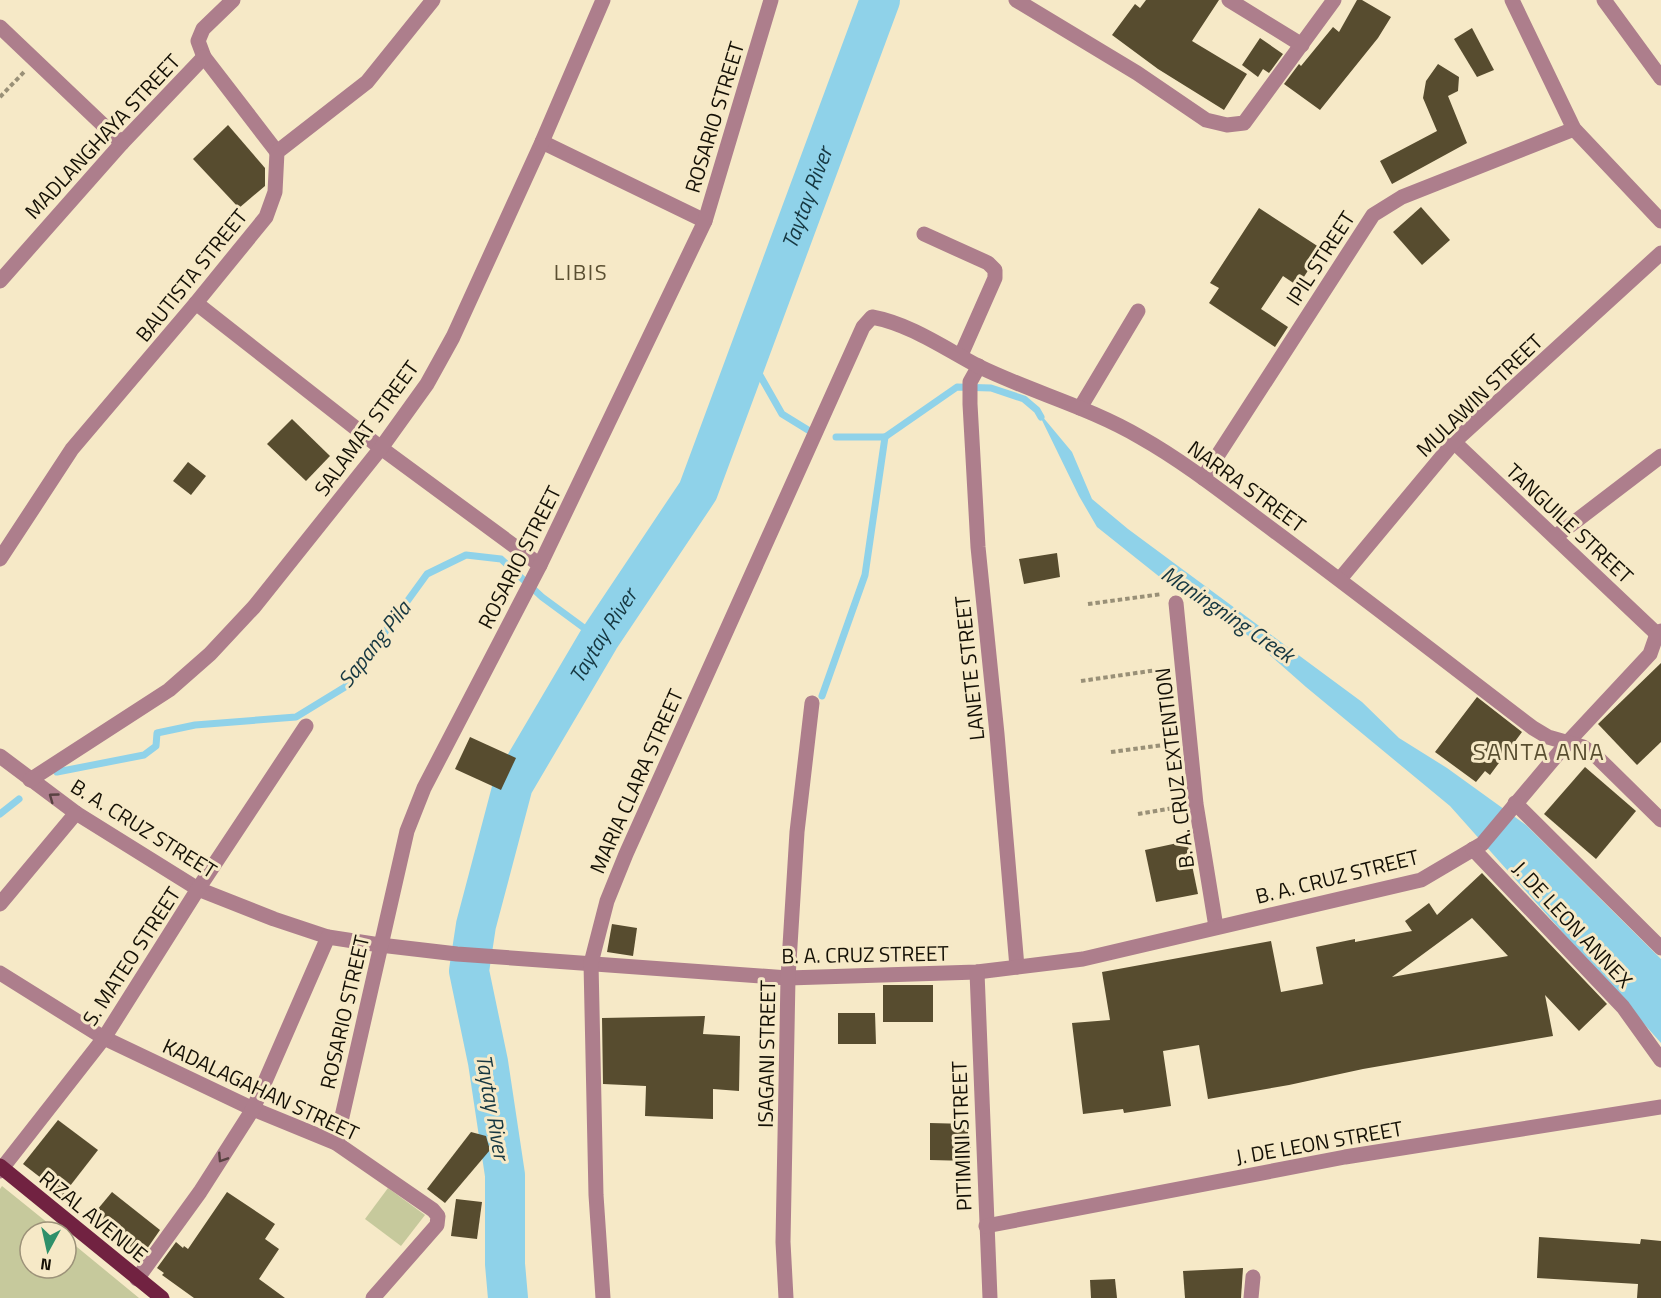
<svg xmlns="http://www.w3.org/2000/svg" width="1661" height="1298" font-family="'Titillium Web',sans-serif">
	<style>
		.green { fill: #c6c99c }
		.water { fill: #8fd2e9 }
		.lines { fill: none; stroke-linecap: round; stroke-linejoin: round }
		.stream { stroke: #8fd2e9; stroke-width: 7 }
		.river { stroke: #8fd2e9; stroke-width: 40 }
		.building { fill: #574c2f; fill-rule: evenodd }
		.path { stroke: #999077; stroke-width: 4; stroke-dasharray: 4.5 3; stroke-linecap: butt }
		.minor { stroke: #ad7e8c; stroke-width: 15 }
		.major { stroke: #712241; stroke-width: 15 }
		.oneway { stroke: #594242 }
		.labels { text-anchor: middle; dominant-baseline: central; stroke-width: 6; stroke-linejoin: round; paint-order: stroke }
		.street-label { font-size: 21px; fill: #141005; stroke: #f6e9c7 }
		.water-label { font-size: 22px; font-style: italic; fill: #163741; stroke: #f6e9c7 }
		.neighbourhood-label { font-size: 22px; letter-spacing: 1.5px; fill: #5a4f31; stroke: #f6e9c7 }
		.quarter-label { font-size: 24px; letter-spacing: 1.5px; fill: #5a4f31; stroke: #f6e9c7 }
	</style>
	<rect width="100%" height="100%" fill="#f6e9c7"/>
	<g class="green">
		<polygon points="2,1186 59,1232 30,1232 30,1268 66,1268 66,1238 139,1298 0,1298 0,1189"/>
		<polygon points="388,1188 425,1215 401,1246 365,1219"/>
	</g>
	<polygon class="water" points="1037,410 1072,452 1092,499 1128,529 1362,702 1399,738 1447,768 1526,825 1661,959 1661,1043 1450,806 1306,687 1213,605 1161,578 1097,527 1079,496"/>
	<g class="lines">
		<g class="stream">
			<polyline points="749,356 782,414 808,430"/>
			<polyline points="836,437 885,437 957,387 991,388 1024,399 1037,410 1041,417"/>
			<polyline points="822,696 865,575 885,437"/>
			<polyline points="57,772 144,755 156,746 157,733 195,725 296,717 345,687 427,574 466,555 501,559 542,597 599,639"/>
			<polyline points="0,814 19,799"/>
		</g>
		<path class="river" id="s1" d="M508,1298L505,1264V1175L488,1062L469,971L476,925L513,785L599,639L698,491L880,0"/>
	</g>
	<g class="building">
		<polygon points="1146,0 1219,0 1192,41 1247,74 1224,110 1158,69 1112,35 1135,4 1140,8"/>
		<polygon points="1357,0 1362,0 1391,17 1378,38 1320,110 1284,84 1299,64 1301,66 1333,27 1339,32"/>
		<polygon points="1472,28 1494,70 1477,77 1454,39"/>
		<polygon points="1260,38 1283,54 1269,73 1263,69 1258,77 1242,65"/>
		<polygon points="1438,64 1459,77 1458,91 1448,96 1467,143 1392,184 1380,161 1437,131 1423,98 1426,81"/>
		<polygon points="228,125 265,168 265,186 239,208 193,159"/>
		<polygon points="1421,207 1450,240 1422,265 1393,232"/>
		<polygon points="1259,208 1322,249 1298,286 1283,276 1261,309 1288,327 1275,347 1209,303 1219,288 1210,283"/>
		<polygon points="292,419 330,456 306,481 267,444"/>
		<polygon points="188,462 206,476 191,495 173,481"/>
		<polygon points="1057,553 1060,577 1024,584 1019,559"/>
		<polygon points="1661,663 1661,742 1637,765 1598,724"/>
		<polygon points="1477,697 1522,732 1490,775 1485,771 1476,782 1435,752"/>
		<polygon points="470,737 516,758 501,790 455,769"/>
		<polygon points="1585,767 1636,811 1596,859 1544,814"/>
		<polygon points="1187,841 1198,894 1156,902 1145,850"/>
		<path d="M1482,873L1607,1004L1579,1031L1545,995L1553,1036L1363,1069L1289,1085L1208,1099L1199,1045L1163,1051L1171,1106L1124,1113L1123,1109L1083,1114L1072,1023L1110,1020L1102,972L1271,941L1281,992L1323,984L1316,947L1355,939V942L1412,931L1405,921L1429,903L1437,915ZM1472,918L1508,956L1392,977Z"/>
		<polygon points="612,924 637,928 633,956 607,952"/>
		<rect x="883" y="985" width="50" height="37"/>
		<polygon points="838,1013 875,1013 876,1044 838,1044"/>
		<polygon points="705,1016 703,1034 740,1036 739,1091 713,1089 713,1119 645,1116 646,1086 603,1084 602,1018"/>
		<polygon points="58,1120 98,1150 63,1195 23,1164"/>
		<polygon points="930,1123 968,1124 968,1140 971,1140 970,1161 930,1160"/>
		<polygon points="471,1132 486,1136 490,1150 445,1203 427,1189"/>
		<polygon points="112,1192 160,1230 142,1256 92,1216"/>
		<polygon points="227,1192 275,1224 265,1239 279,1249 259,1279 285,1298 194,1298 162,1275 164,1273 157,1268 176,1242 183,1248 184,1246 188,1249"/>
		<polygon points="456,1199 482,1202 477,1239 451,1236"/>
		<polygon points="1539,1237 1640,1244 1641,1239 1661,1241 1661,1298 1637,1298 1638,1284 1537,1278"/>
		<polygon points="1243,1268 1241,1298 1185,1298 1183,1271"/>
		<polygon points="1115,1279 1117,1298 1091,1298 1090,1280"/>
	</g>
	<g class="lines">
		<g class="path">
			<polyline points="0,97 24,72"/>
			<polyline points="1088,604 1162,594"/>
			<polyline points="1081,681 1164,669"/>
			<polyline points="1111,752 1171,744"/>
			<polyline points="1138,814 1179,807"/>
		</g>
		<g class="minor">
			<polyline points="233,0 203,29 198,41 204,57 277,152"/>
			<polyline points="1016,0 1137,73 1206,120 1227,125 1244,123 1334,0"/>
			<polyline points="1229,0 1302,45"/>
			<polyline points="1512,0 1574,129 1661,221"/>
			<polyline points="1604,0 1661,78"/>
			<polyline points="0,27 122,143"/>
			<polyline points="542,142 705,221"/>
			<polyline points="924,234 988,263 995,270 995,278 961,355"/>
			<polyline points="0,281 122,143 204,57"/>
			<polyline points="196,303 381,448 540,565"/>
			<polyline points="979,366 970,382 970,404 978,547 997,734 1017,967"/>
			<polyline points="1080,408 1138,311"/>
			<polyline points="1454,442 1657,634"/>
			<polyline points="1203,478 1373,215 1402,197 1574,129"/>
			<polyline points="1555,537 1661,456"/>
			<polyline points="0,559 72,449 196,303 266,217 275,192 277,152 367,82 433,0"/>
			<polyline points="1340,579 1454,442 1661,253"/>
			<polyline points="1176,603 1196,804 1216,927"/>
			<polyline points="0,756 76,813 198,889 274,919 328,937 380,945 457,954 788,978 977,972 1083,959 1421,880 1482,844 1567,743 1650,654 1657,634 1661,631"/>
			<polyline points="30,780 169,690 210,654 254,607 381,448 427,384 453,337 542,142 603,0"/>
			<polyline points="1515,803 1661,948"/>
			<polyline points="1473,849 1623,1007 1661,1060"/>
			<polyline points="0,904 76,813"/>
			<polyline points="977,972 990,1298"/>
			<polyline points="0,973 104,1038 253,1109 336,1143 433,1210 438,1216 437,1225 373,1298"/>
			<polyline points="336,1143 407,831 424,788 540,565 705,221 771,0"/>
			<polyline points="0,1171 104,1038 198,889 306,726"/>
			<polyline points="986,1226 1345,1157 1661,1107"/>
			<polyline points="137,1279 200,1192 253,1109 328,937"/>
			<path d="M603,1298L596,1195L591,963L607,901L626,854L863,327L872,317C910,324 944,348 978,366C1031,392 1089,407 1140,437C1188,464 1232,500 1277,533C1363,597 1448,663 1533,728L1548,737L1583,747L1596,756L1661,820"/>
			<polyline points="786,1298 783,1242 788,978 797,832 812,703"/>
			<polyline points="1251,1298 1253,1277"/>
		</g>
		<polyline class="major" points="0,1166 162,1298"/>
	</g>
	<defs><path id="oneway-chevron" d="M-2-3.5L2.5 0L-2 3.5" fill="none" stroke-width="1.6" stroke-linecap="round" stroke-linejoin="round" transform="scale(1.5)"/></defs>
	<g class="oneway">
		<use href="#oneway-chevron" transform="translate(53 797) rotate(-144)"/>
		<use href="#oneway-chevron" transform="translate(222 1158) rotate(123)"/>
	</g>
	<g class="labels">
		<g class="street-label">
			<text transform="translate(714 117) rotate(-73)">ROSARIO STREET</text>
			<text transform="translate(102 136) rotate(-47)">MADLANGHAYA STREET</text>
			<text transform="translate(1320 258) rotate(-57)">IPIL STREET</text>
			<text transform="translate(191 275) rotate(-51)">BAUTISTA STREET</text>
			<text transform="translate(1479 395) rotate(-44)">MULAWIN STREET</text>
			<text transform="translate(366 428) rotate(-54)">SALAMAT STREET</text>
			<text transform="translate(1247 486) rotate(36)">NARRA STREET</text>
			<text transform="translate(1570 523) rotate(43)">TANGUILE STREET</text>
			<text transform="translate(519 557) rotate(-63)">ROSARIO STREET</text>
			<text transform="translate(969 668) rotate(-96)">LANETE STREET</text>
			<text transform="translate(1174 768) rotate(-97)">B. A. CRUZ EXTENTION</text>
			<text transform="translate(636 781) rotate(-66)">MARIA CLARA STREET</text>
			<text transform="translate(144 828) rotate(32)">B. A. CRUZ STREET</text>
			<text transform="translate(1337 876) rotate(-14)">B. A. CRUZ STREET</text>
			<text transform="translate(1573 924) rotate(47)">J. DE LEON ANNEX</text>
			<text transform="translate(865 954) rotate(-1)">B. A. CRUZ STREET</text>
			<text transform="translate(131 956) rotate(-57)">S. MATEO STREET</text>
			<text transform="translate(344 1012) rotate(-77)">ROSARIO STREET</text>
			<text transform="translate(766 1054) rotate(-89)">ISAGANI STREET</text>
			<text transform="translate(261 1089) rotate(25)">KADALAGAHAN STREET</text>
			<text transform="translate(961 1136) rotate(-92)">PITIMINI STREET</text>
			<text transform="translate(1319 1142) rotate(-10)">J. DE LEON STREET</text>
			<text transform="translate(94 1216) rotate(39)">RIZAL AVENUE</text>
		</g>
		<g class="water-label">
			<text stroke="none"><textPath href="#s1" startOffset="1182">Taytay River</textPath></text>
			<text transform="translate(1228 614) rotate(34)">Maningning Creek</text>
			<text stroke="none"><textPath href="#s1" startOffset="696">Taytay River</textPath></text>
			<text transform="translate(374 644) rotate(-52)">Sapang Pila</text>
			<text transform="translate(493 1107) rotate(80)">Taytay River</text>
		</g>
		<g class="neighbourhood-label">
			<text x="581" y="272">LIBIS</text>
		</g>
		<g class="quarter-label">
			<text x="1539" y="751">SANTA ANA</text>
		</g>
	</g>
	<g transform="translate(48 1250) rotate(188)"><circle r="28" fill="#f6e9c7" stroke="#9c9279" stroke-width="1.5"/>
	<path d="M0-4.5L10 22L0 15L-10 22Z" fill="#2e906a"/>
	<text y="-9" font-size="16" font-weight="bold" text-anchor="middle" fill="#141005">N</text>
	</g>
</svg>
